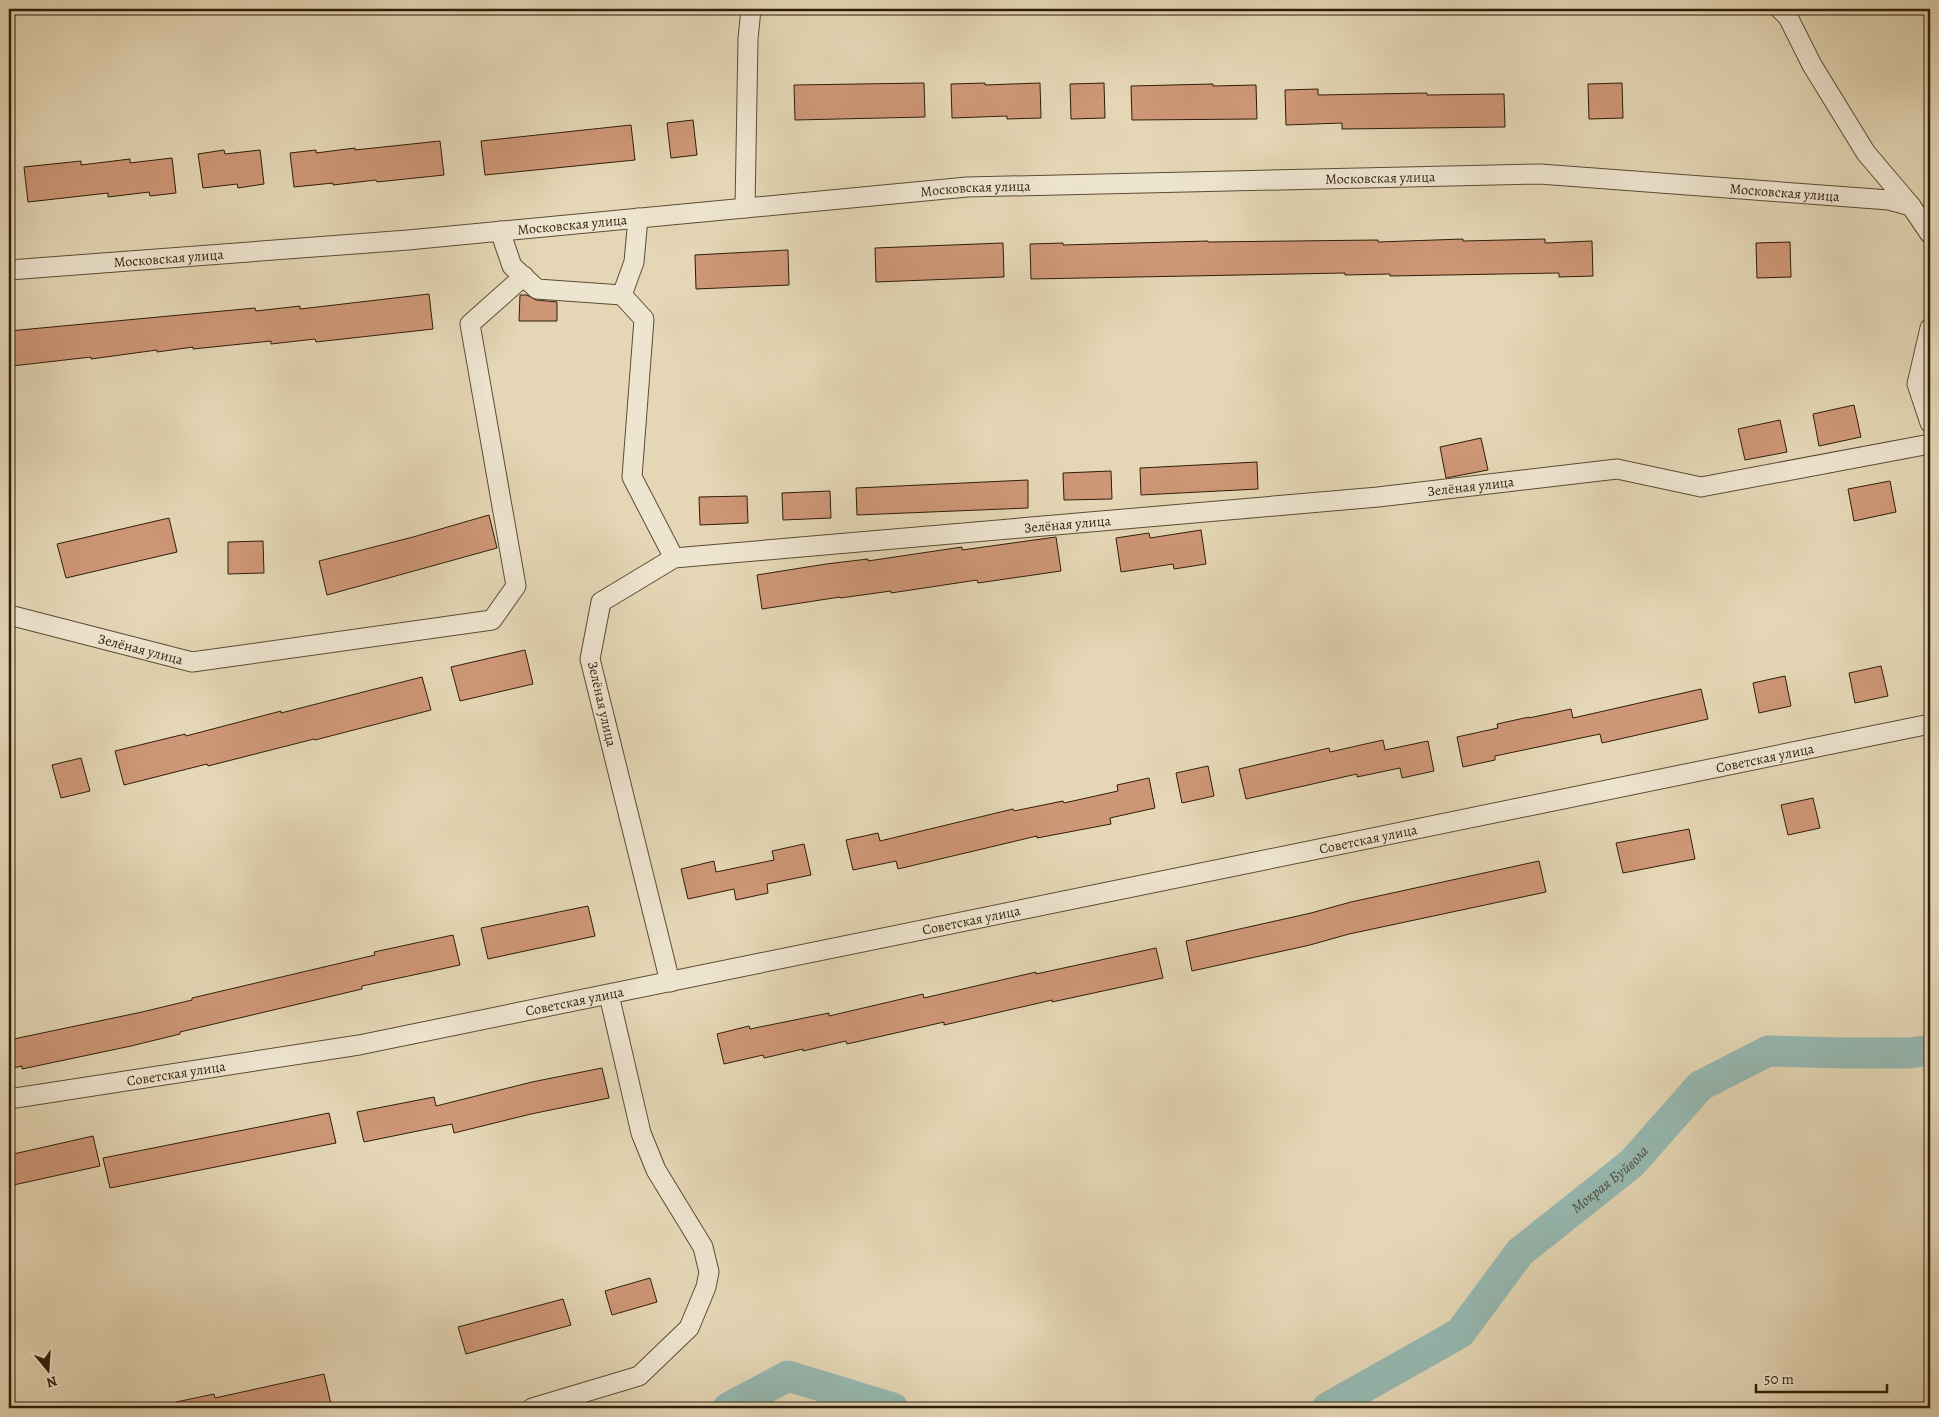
<svg xmlns="http://www.w3.org/2000/svg" width="1939" height="1417" font-family="Alegreya,serif">
	<style>
		.lines { fill: none; stroke-linecap: round; stroke-linejoin: round }
		.river { stroke: #96b9b2; stroke-width: 31 }
		.building { fill: #ce9777; stroke: #2f1d09 }
		.minor-casing { stroke: #5c4c34; stroke-width: 21 }
		.minor { stroke: #eee5d0; stroke-width: 19 }
		.labels { text-anchor: middle; dominant-baseline: central; stroke-width: 4.5; stroke-linejoin: round; paint-order: stroke }
		.street-label { font-size: 14px; fill: #2f1d09; stroke: #eee5d0 }
		.water-label { font-size: 15px; font-style: italic; fill: #4e4c3c; stroke: #eee5d0 }
	</style>
	<rect width="100%" height="100%" fill="#e5d7b6"/>
	<filter id="stains"><feTurbulence type="fractalNoise" baseFrequency=".004" numOctaves="4"/><feColorMatrix values="0 0 0 0 .2 0 0 0 0 .09 0 0 0 0 .02 0 0 0 .5 -.17"/></filter>
	<radialGradient id="worn" r=".72"><stop offset=".6" stop-color="#630" stop-opacity="0"/><stop offset="1" stop-color="#630" stop-opacity=".3"/></radialGradient>
	<g class="lines">
		<g class="river">
			<polyline points="728,1408 788,1376 893,1408"/>
			<path id="s1" d="M1327,1408L1460,1333L1520,1252L1632,1163L1700,1086L1768,1051L1845,1053H1910L1930,1050"/>
		</g>
	</g>
	<g class="building">
		<polygon points="924,83 925,117 795,120 794,85"/>
		<polygon points="985,83 985,85 1040,83 1041,118 1007,119 1007,116 952,118 951,84"/>
		<polygon points="1104,83 1105,118 1071,119 1070,84"/>
		<polygon points="1622,83 1623,118 1589,119 1588,84"/>
		<polygon points="1213,84 1213,86 1256,85 1257,119 1132,120 1131,86"/>
		<polygon points="1318,89 1318,95 1427,93 1427,95 1504,94 1505,127 1342,129 1342,123 1286,125 1285,90"/>
		<polygon points="693,120 697,155 671,158 667,123"/>
		<polygon points="631,125 635,160 485,175 481,141"/>
		<polygon points="440,141 444,175 377,182 376,180 333,185 333,183 294,187 290,153 316,150 316,153 355,148 355,150"/>
		<polygon points="224,150 225,154 260,150 264,184 238,188 237,184 203,188 198,154"/>
		<polygon points="172,158 176,193 150,196 149,192 108,197 108,193 28,202 24,167 81,161 81,165 130,159 130,163"/>
		<polygon points="1463,239 1463,241 1545,239 1545,243 1592,241 1593,276 1559,277 1559,273 1390,276 1390,274 1345,275 1345,273 1031,279 1030,244 1063,243 1063,245 1208,241 1208,242 1378,240 1378,242"/>
		<polygon points="1790,242 1791,277 1757,278 1756,243"/>
		<polygon points="1003,243 1004,277 876,282 875,248"/>
		<polygon points="788,250 789,285 696,289 695,255"/>
		<polygon points="429,294 433,329 316,342 315,339 271,344 271,341 193,349 193,347 157,352 157,350 91,359 91,357 12,366 9,331 255,308 256,311 300,306 300,309"/>
		<polygon points="520,295 527,295 536,300 557,302 557,321 519,321"/>
		<polygon points="1854,405 1861,437 1819,446 1813,414"/>
		<polygon points="1780,420 1787,452 1745,460 1738,429"/>
		<polygon points="1481,438 1488,470 1446,478 1440,447"/>
		<polygon points="1257,462 1258,489 1141,495 1140,468"/>
		<polygon points="1111,471 1112,499 1064,500 1063,473"/>
		<polygon points="1028,480 1028,508 857,515 856,488"/>
		<polygon points="1890,481 1896,512 1854,521 1848,489"/>
		<polygon points="830,491 831,518 783,520 782,493"/>
		<polygon points="747,496 748,523 700,525 699,497"/>
		<polygon points="489,515 497,548 327,595 319,561 413,537"/>
		<polygon points="169,518 177,552 66,578 57,544"/>
		<polygon points="1201,530 1206,564 1174,569 1173,564 1121,572 1116,538 1149,533 1150,538"/>
		<polygon points="1056,537 1061,571 978,583 977,580 891,593 891,591 840,598 840,597 762,609 757,575 826,564 868,559 868,561 962,547 962,550"/>
		<polygon points="263,541 264,573 228,574 228,542"/>
		<polygon points="525,650 533,684 460,701 451,667"/>
		<polygon points="1881,666 1888,696 1855,703 1849,673"/>
		<polygon points="1785,676 1791,706 1759,713 1753,683"/>
		<polygon points="422,677 431,710 315,740 314,739 208,766 207,764 124,785 115,751 185,734 186,736 281,711 281,713"/>
		<polygon points="1701,689 1708,719 1602,743 1600,734 1495,756 1495,760 1463,767 1457,737 1498,728 1497,724 1529,717 1529,718 1571,709 1573,718"/>
		<polygon points="1383,740 1385,750 1428,741 1434,771 1402,778 1400,768 1357,777 1357,774 1246,799 1239,769 1329,748 1330,752"/>
		<polygon points="81,758 90,791 61,798 52,765"/>
		<polygon points="1208,766 1214,796 1182,803 1176,773"/>
		<polygon points="1149,778 1155,808 1110,818 1111,824 1037,838 1037,836 898,869 896,861 853,870 846,840 878,833 880,841 1013,809 1014,811 1063,801 1064,803 1118,791 1117,785"/>
		<polygon points="1813,798 1820,828 1788,835 1781,805"/>
		<polygon points="1689,829 1695,859 1623,873 1616,843"/>
		<polygon points="804,844 811,875 767,884 768,893 736,900 734,889 688,899 681,869 714,861 716,872 774,860 772,851"/>
		<polygon points="1539,861 1546,892 1349,934 1310,945 1192,971 1186,941 1311,913 1351,902"/>
		<polygon points="588,906 595,936 488,959 481,928"/>
		<polygon points="453,935 460,965 362,986 362,989 180,1032 180,1034 131,1046 22,1069 22,1066 9,1069 9,1040 142,1012 192,1000 192,998 375,955 374,952"/>
		<polygon points="1156,948 1163,978 1052,1002 1052,1000 944,1025 944,1022 847,1044 846,1041 803,1051 803,1049 764,1058 763,1055 724,1064 717,1034 749,1026 750,1029 829,1013 829,1016 923,994 924,998 1036,972 1036,974"/>
		<polygon points="602,1068 609,1098 531,1114 454,1133 452,1124 364,1142 357,1112 434,1097 436,1106 532,1082"/>
		<polygon points="329,1113 336,1143 110,1188 103,1158"/>
		<polygon points="93,1136 100,1166 9,1186 9,1155"/>
		<polygon points="650,1278 657,1302 612,1315 605,1291"/>
		<polygon points="563,1299 571,1325 466,1354 458,1327"/>
		<polygon points="324,1374 331,1404 313,1408 176,1408 176,1402 214,1394 215,1398"/>
	</g>
	<g class="lines">
		<defs>
			<g id="minor">
				<polyline points="1780,9 1788,17 1812,65 1866,153 1911,206"/>
				<polyline points="745,208 748,39 751,9"/>
				<polyline points="500,231 512,266 537,289 622,295 644,319 632,477 674,558"/>
				<path id="s2" d="M9,270L408,240L967,187L1540,174L1889,200L1911,206L1930,234"/>
				<polyline points="622,295 634,262 638,218"/>
				<polyline points="1930,328 1917,384 1930,423"/>
				<path id="s3" d="M9,615L192,662L492,620L516,586L470,324L524,276"/>
				<path id="s4" d="M670,982L590,659L601,602L674,558L1378,497L1617,469L1701,487L1930,444"/>
				<path id="s5" d="M9,1099L359,1045L1930,724"/>
				<polyline points="532,1408 639,1376 689,1328 706,1287 709,1272 703,1247 656,1170 641,1133 609,995"/>
			</g>
		</defs>
		<use href="#minor" class="minor-casing"/>
		<use href="#minor" class="minor"/>
	</g>
	<g class="labels">
		<g class="street-label">
			<text stroke="none"><textPath href="#s2" startOffset="1375">Московская улица</textPath></text>
			<text stroke="none"><textPath href="#s2" startOffset="970">Московская улица</textPath></text>
			<text stroke="none"><textPath href="#s2" startOffset="1780">Московская улица</textPath></text>
			<text stroke="none"><textPath href="#s2" startOffset="565">Московская улица</textPath></text>
			<text stroke="none"><textPath href="#s2" startOffset="160">Московская улица</textPath></text>
			<text stroke="none"><textPath href="#s4" startOffset="1276">Зелёная улица</textPath></text>
			<text stroke="none"><textPath href="#s4" startOffset="871">Зелёная улица</textPath></text>
			<text stroke="none"><textPath href="#s3" startOffset="136">Зелёная улица</textPath></text>
			<text transform="translate(602 704) rotate(77)">Зелёная улица</text>
			<text stroke="none"><textPath href="#s5" startOffset="1789">Советская улица</textPath></text>
			<text stroke="none"><textPath href="#s5" startOffset="1384">Советская улица</textPath></text>
			<text stroke="none"><textPath href="#s5" startOffset="979">Советская улица</textPath></text>
			<text stroke="none"><textPath href="#s5" startOffset="574">Советская улица</textPath></text>
			<text stroke="none"><textPath href="#s5" startOffset="169">Советская улица</textPath></text>
		</g>
		<g class="water-label">
			<text stroke="none"><textPath href="#s1" startOffset="369">Мокрая Буйвола</textPath></text>
		</g>
	</g>
	<rect width="1939" height="1417" fill="none" stroke="#e5d7b6" stroke-width="30"/>
	<rect x="10" y="10" width="1919" height="1397" fill="none" stroke="#2f1d09" stroke-width="2.5"/>
	<rect x="15" y="15" width="1909" height="1387" fill="none" stroke="#2f1d09"/>
	<g transform="translate(48 1370) rotate(162)" stroke="#eee5d0" stroke-width="4" paint-order="stroke">
	<path d="M0-4L9 19L0 12L-9 19Z" fill="#2f1d09"/>
	<text y="-8" font-size="14" font-weight="bold" text-anchor="middle" fill="#2f1d09">N</text>
	</g>
	<path d="M1756 1384v8h131v-8" fill="none" stroke="#2f1d09" stroke-width="2.5"/>
	<text x="1764" y="1384" font-size="15" fill="#2f1d09" stroke="#eee5d0" stroke-width="4" paint-order="stroke">50 m</text>
	<rect width="100%" height="100%" filter="url(#stains)"/>
	<rect width="100%" height="100%" fill="url(#worn)"/>
</svg>
